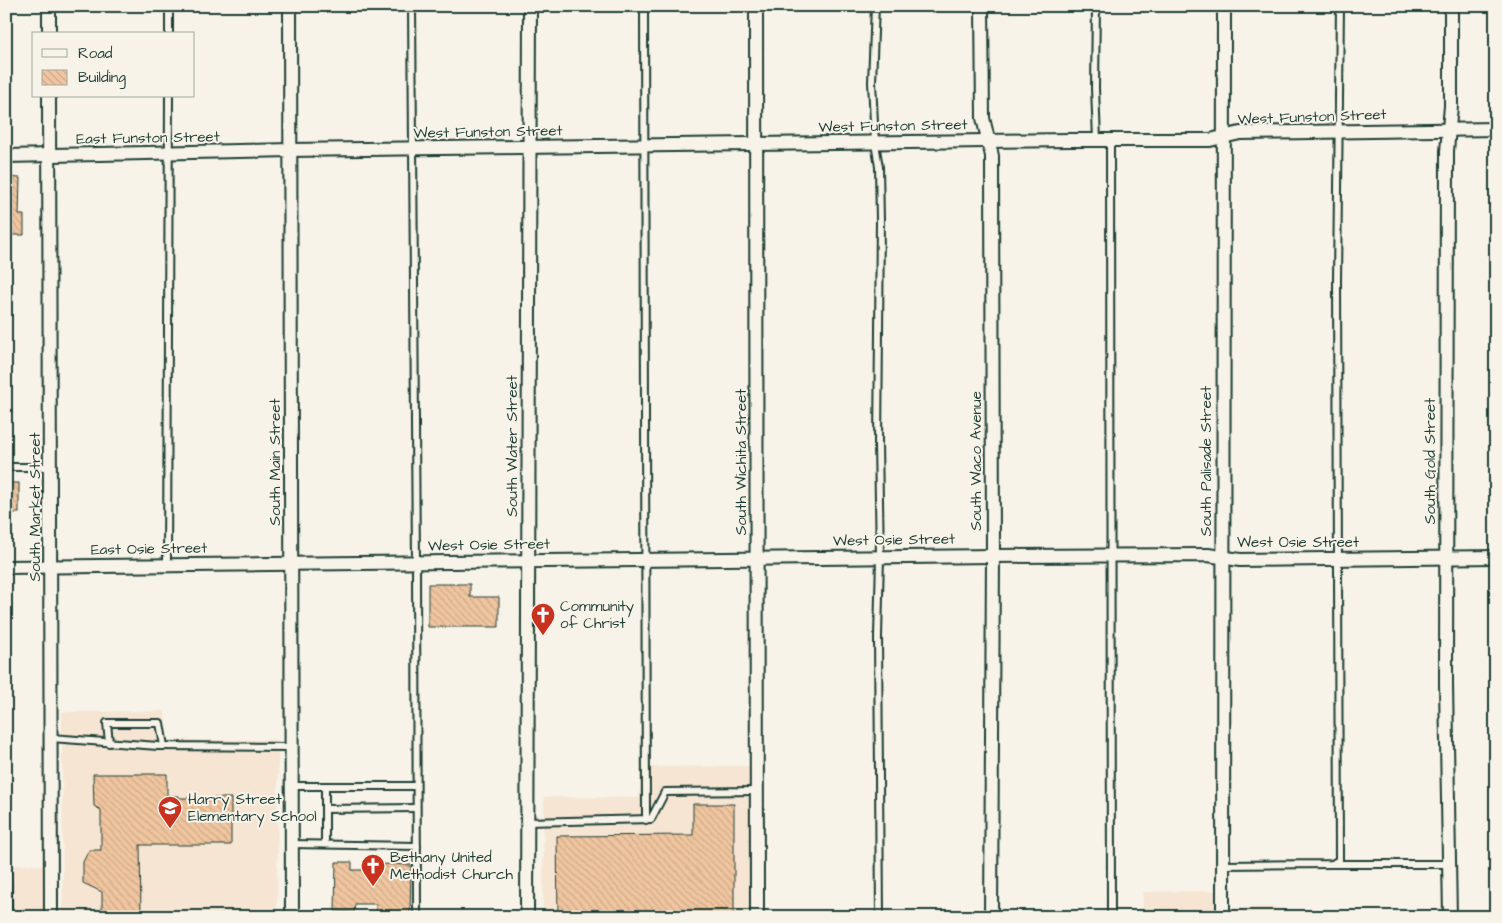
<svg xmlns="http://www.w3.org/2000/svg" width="1502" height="923" font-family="'Architects Daughter',sans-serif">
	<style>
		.built { fill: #f5e5d2 }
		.building { fill: url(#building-back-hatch); stroke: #1f3d34 }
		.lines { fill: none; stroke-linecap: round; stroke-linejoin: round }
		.service-casing { stroke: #1f3d34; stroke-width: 10 }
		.minor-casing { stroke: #1f3d34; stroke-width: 16 }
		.service { stroke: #f7f3e8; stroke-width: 6 }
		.minor { stroke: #f7f3e8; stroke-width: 12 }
		.labels { text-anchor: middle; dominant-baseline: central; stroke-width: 4; stroke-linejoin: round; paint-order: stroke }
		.street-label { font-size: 15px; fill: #1f3d34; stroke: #f7f3e8 }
		.poi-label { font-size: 15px; fill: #1f3d34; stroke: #f7f3e8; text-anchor: start }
	</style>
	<defs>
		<pattern id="building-back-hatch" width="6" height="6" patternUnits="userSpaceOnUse" patternTransform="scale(1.25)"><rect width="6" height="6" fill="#f0c59f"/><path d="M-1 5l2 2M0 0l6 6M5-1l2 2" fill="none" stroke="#cdaa8a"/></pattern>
	</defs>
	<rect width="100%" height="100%" fill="#f7f3e8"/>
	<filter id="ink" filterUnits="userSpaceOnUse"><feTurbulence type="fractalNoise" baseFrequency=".02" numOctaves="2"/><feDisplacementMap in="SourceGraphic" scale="10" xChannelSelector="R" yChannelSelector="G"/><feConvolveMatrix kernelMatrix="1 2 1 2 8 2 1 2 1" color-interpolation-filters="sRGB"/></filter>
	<g filter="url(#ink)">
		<g class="built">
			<polygon points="165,711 166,740 278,740 277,917 63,917 62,712"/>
			<polygon points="750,766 750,917 543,917 544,797 639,798 641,767"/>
			<polygon points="6,865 44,865 45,917 6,917"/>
			<polygon points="1216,891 1216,917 1143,917 1143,892"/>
			<polygon points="1275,907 1275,917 1234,917 1234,908"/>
		</g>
		<g class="building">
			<polygon points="6,177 20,178 19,215 24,215 24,235 6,235"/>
			<rect x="6" y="483" width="13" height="30"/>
			<polygon points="428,584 470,584 470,597 499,597 499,627 428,627"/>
			<polygon points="93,774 167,774 167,796 179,796 179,798 231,798 231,845 140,845 141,917 102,917 102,892 83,883 83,862 89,850 101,850 101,810 94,806"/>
			<polygon points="693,804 734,804 734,916 558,917 557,836 693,835"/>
			<polygon points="336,862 352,862 352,870 379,870 379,864 411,865 410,917 381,917 381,914 376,914 376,904 355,904 354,912 335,911"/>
		</g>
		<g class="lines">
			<defs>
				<g id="service">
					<polyline points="412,6 416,562 417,917"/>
					<polyline points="644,6 646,820"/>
					<polyline points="875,6 872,82 875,143 879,167 880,220 878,444 880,557 878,636 880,917"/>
					<polyline points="1096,6 1095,88 1097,140"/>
					<polyline points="169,34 169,6"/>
					<polyline points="1110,140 1111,917"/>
					<polyline points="6,467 51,467"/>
					<polyline points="167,565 169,96"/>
					<polyline points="51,738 158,746 292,747"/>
					<polyline points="109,743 107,723 160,723 164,746"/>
					<polyline points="292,786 416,786"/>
					<polyline points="325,809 416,808"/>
					<polyline points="527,822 651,819 665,792 757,791"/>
					<polyline points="292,844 417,846"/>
					<polyline points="325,844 325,787"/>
					<polyline points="1333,864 1449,864"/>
					<polyline points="1222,865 1332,864 1339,860 1337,281 1340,6"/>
					<polyline points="7,870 8,917"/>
				</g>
				<g id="minor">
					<polyline points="49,6 49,34"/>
					<polyline points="290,6 292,917"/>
					<polyline points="756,6 757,917"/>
					<polyline points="982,6 983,118 992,156 993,556 991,917"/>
					<polyline points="49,96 51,917"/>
					<polyline points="6,156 290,150 1071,140 1210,140 1240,133 1496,129"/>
					<polyline points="6,567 993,556 1208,555 1240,560 1496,557"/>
					<polyline points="527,917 530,6"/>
					<polyline points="1223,917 1224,6"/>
					<polyline points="1450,917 1446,684 1447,151 1451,106 1451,6"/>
				</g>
			</defs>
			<use href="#service" class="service-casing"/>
			<use href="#minor" class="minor-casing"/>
			<use href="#service" class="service"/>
			<use href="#minor" class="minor"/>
		</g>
	</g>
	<defs>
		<symbol id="church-pin" viewBox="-11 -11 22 30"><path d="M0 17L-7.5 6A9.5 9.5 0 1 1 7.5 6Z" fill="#c8321e" stroke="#f7f3e8"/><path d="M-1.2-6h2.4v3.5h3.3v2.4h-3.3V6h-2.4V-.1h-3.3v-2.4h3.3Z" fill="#fff"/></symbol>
		<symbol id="school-pin" viewBox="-11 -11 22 30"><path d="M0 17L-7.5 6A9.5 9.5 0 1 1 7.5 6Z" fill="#c8321e" stroke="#f7f3e8"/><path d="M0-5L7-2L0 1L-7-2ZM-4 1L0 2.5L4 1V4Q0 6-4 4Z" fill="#fff"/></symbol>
	</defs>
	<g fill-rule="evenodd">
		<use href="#church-pin" x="529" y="601" width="28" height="38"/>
		<use href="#school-pin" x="156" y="794" width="28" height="38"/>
		<use href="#church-pin" x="359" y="852" width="28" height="38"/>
	</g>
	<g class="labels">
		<g class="street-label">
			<text transform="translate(1312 117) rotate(-2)">West Funston Street</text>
			<text transform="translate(893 126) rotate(-1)">West Funston Street</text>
			<text transform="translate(488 132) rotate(-1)">West Funston Street</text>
			<text transform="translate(148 138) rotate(-1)">East Funston Street</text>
			<text transform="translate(512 446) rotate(-90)">South Water Street</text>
			<text transform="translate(976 461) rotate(-90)">South Waco Avenue</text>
			<text transform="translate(1206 461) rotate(-90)">South Palisade Street</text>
			<text transform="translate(1430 461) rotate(-90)">South Gold Street</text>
			<text transform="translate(275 462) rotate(-90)">South Main Street</text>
			<text transform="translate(741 462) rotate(-90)">South Wichita Street</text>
			<text transform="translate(35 507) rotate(-90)">South Market Street</text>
			<text transform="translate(894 540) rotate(-1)">West Osie Street</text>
			<text x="1298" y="542">West Osie Street</text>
			<text transform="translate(489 545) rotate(-1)">West Osie Street</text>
			<text transform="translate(149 549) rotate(-1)">East Osie Street</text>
		</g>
		<g class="poi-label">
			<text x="560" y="606">Community<tspan x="560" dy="17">of Christ</tspan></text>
			<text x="188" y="799">Harry Street<tspan x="188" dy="17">Elementary School</tspan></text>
			<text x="390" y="857">Bethany United<tspan x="390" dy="17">Methodist Church</tspan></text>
		</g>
	</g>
	<rect width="1502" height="923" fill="none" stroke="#f7f3e8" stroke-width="25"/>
	<rect x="12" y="12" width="1477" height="898" fill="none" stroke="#1f3d34" stroke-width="2" filter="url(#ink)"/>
	<rect x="32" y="32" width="162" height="65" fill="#f7f3e8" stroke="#a1aaa0"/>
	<rect x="42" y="49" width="25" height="8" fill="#f7f3e8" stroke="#a1aaa0"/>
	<text x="78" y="58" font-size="15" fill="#1f3d34">Road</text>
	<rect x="42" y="70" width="25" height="15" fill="url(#building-back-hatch)" stroke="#a1aaa0"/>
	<text x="78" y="82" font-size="15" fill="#1f3d34">Building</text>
</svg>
